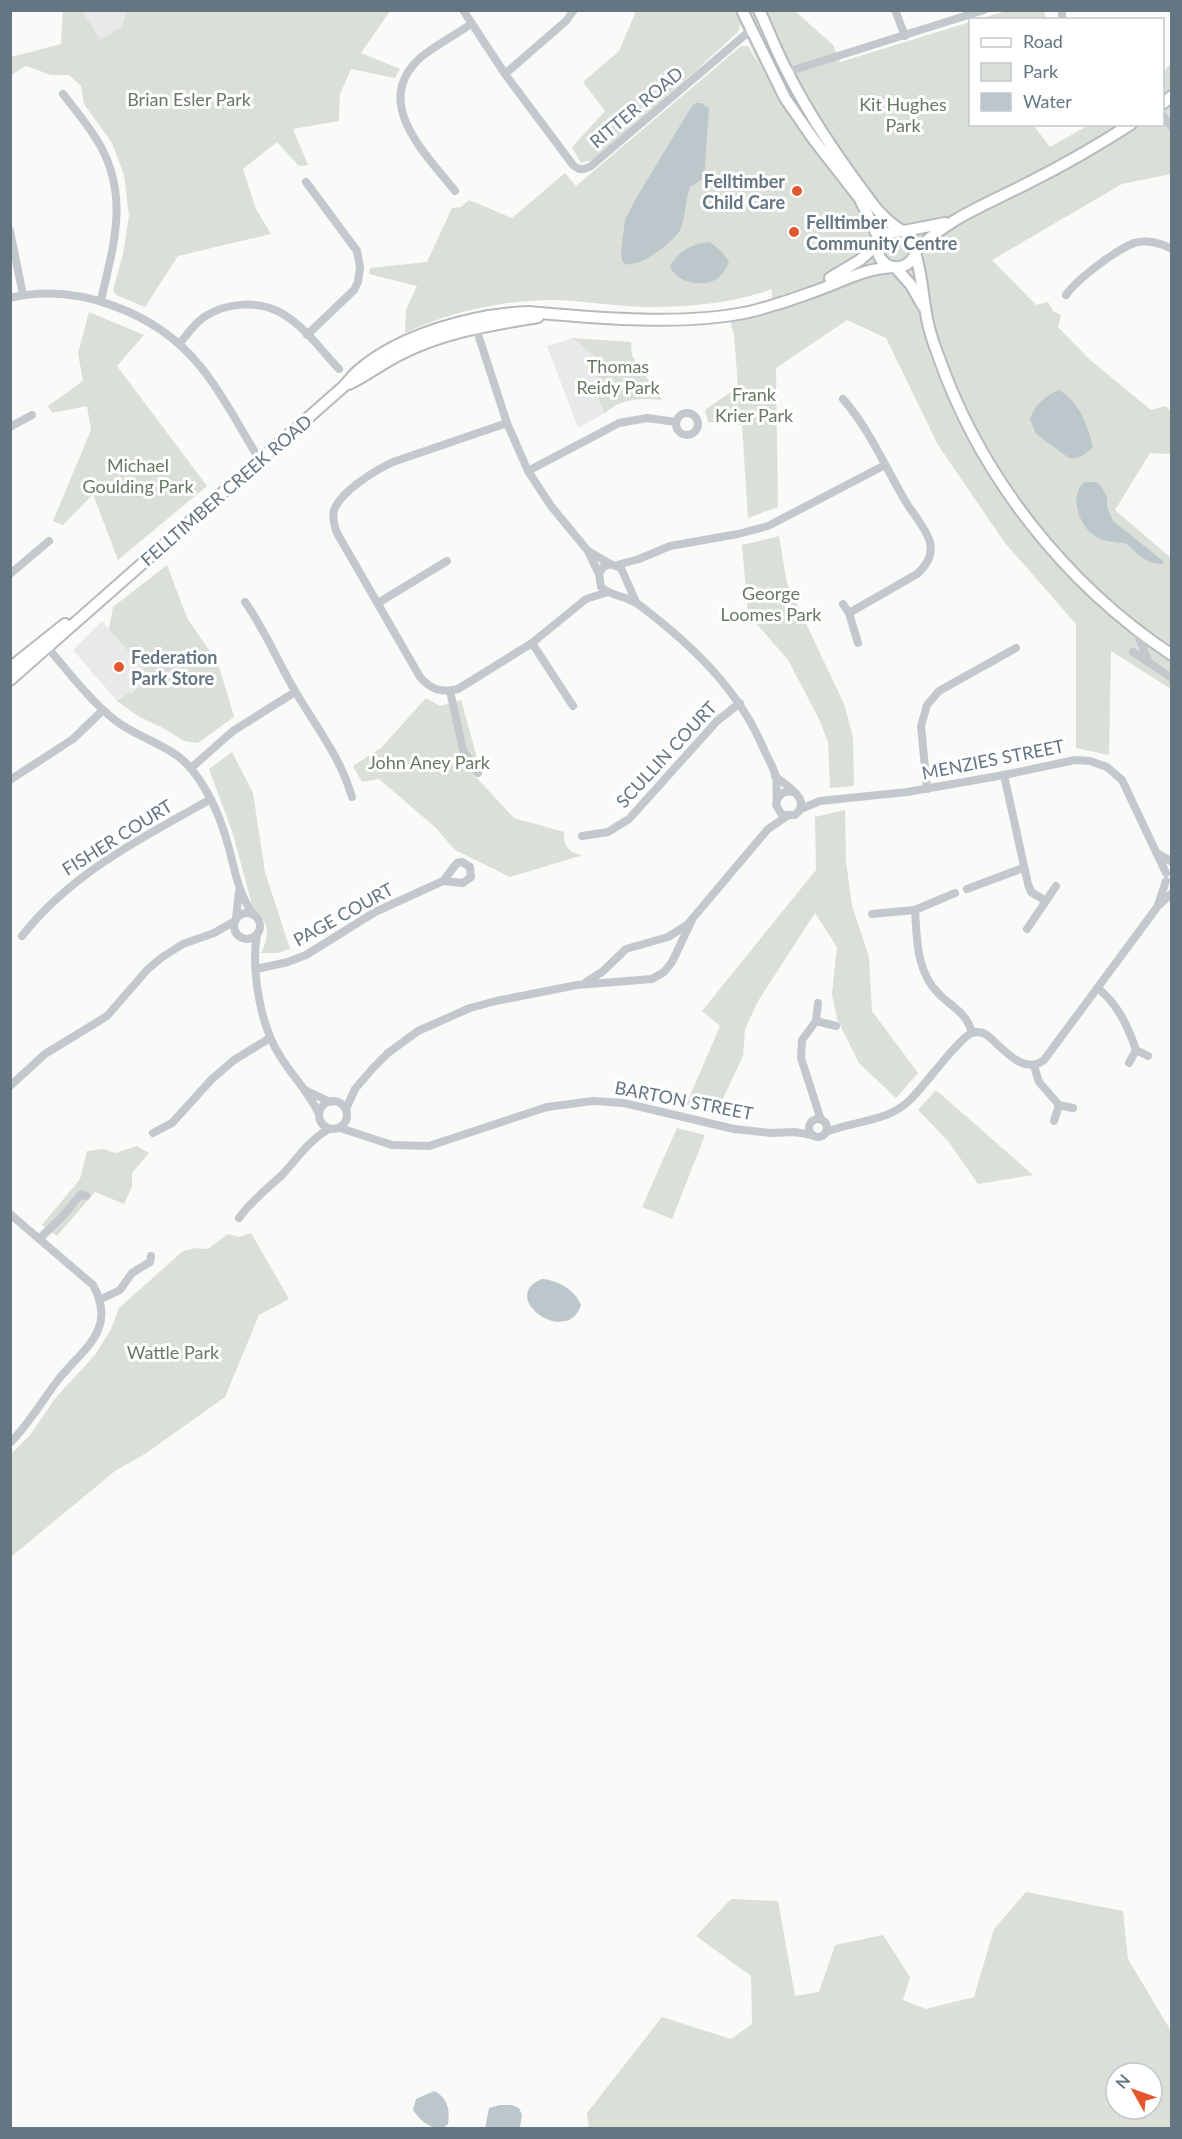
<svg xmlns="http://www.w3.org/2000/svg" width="1182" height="2139" font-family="Lato,sans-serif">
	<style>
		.built { fill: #e8e9e9 }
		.green { fill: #dadfd7; fill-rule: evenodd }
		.water { fill: #bbc7cb }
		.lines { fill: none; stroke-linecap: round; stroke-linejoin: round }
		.major-casing { stroke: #b5babe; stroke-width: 14 }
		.minor { stroke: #c3c8cc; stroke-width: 8 }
		.major { stroke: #fff; stroke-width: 10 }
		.poi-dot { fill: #e4572e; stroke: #fff; stroke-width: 2 }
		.labels { text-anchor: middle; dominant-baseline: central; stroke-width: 6; stroke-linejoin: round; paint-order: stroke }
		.park-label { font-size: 18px; fill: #687a64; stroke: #fff }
		.street-label { font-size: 18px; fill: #657683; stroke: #fff }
		.poi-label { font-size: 18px; font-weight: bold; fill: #657683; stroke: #fff; text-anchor: start }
	</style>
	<rect width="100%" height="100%" fill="#fafaf8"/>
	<g class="built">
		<polygon points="83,11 126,11 122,27 100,41"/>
		<polygon points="573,338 594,356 598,399 605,413 578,428 547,346"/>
		<polygon points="102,621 151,676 130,694 128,692 117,701 73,650"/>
	</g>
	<g class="green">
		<polygon points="63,10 83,11 100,40 122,27 126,11 390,11 361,53 400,69 395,78 351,69 340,94 339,121 293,129 308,165 299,166 277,142 243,169 256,209 271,234 178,256 145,307 116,295 113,290 123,254 129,216 124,175 112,143 84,104 81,86 69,75 51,75 26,66 11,75 11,57 61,44"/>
		<path d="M636,11H795L833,45L840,62L970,22V124L1033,125L1050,147L1089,125L1162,124L1163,71L1171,64V174L1122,184L992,260L1036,305L1048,302L1053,311L1061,315L1058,327L1089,359L1151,410L1166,406L1171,412V454L1150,453L1115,510L1171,558V689L1111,651L1109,755L1076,748V624L1005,543L938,445L886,338L847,320L776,368L778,507L748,518L742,425L708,422L705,410L738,387L734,335L729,318L772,306V289C734,303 692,307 651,307C619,307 587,301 555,300C503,300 452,311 405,333L406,310L417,286L369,274L370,268L427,262L452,208L461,207L469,200L512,218L565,173L576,186L741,46H748L761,68L740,24L739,31L690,76L592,160L581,163L572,147L605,111L583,82L619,51Z"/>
		<polygon points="1007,11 1044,11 1046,19 979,19"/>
		<polygon points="89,312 144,335 117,366 207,486 118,560 93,494 63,525 53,521 91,430 87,406 52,413 48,406 83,381 78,353"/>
		<path d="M573,338L631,342L632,356L662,400C641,398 622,398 605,413L598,399L594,356Z"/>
		<polygon points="779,536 787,583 844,704 853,737 854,786 830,788 828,742 819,719 788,660 748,614 742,545"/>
		<polygon points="167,565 187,618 218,663 234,717 198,743 184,741 163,728 138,716 117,701 129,692 131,694 150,676 109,629 113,607"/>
		<path d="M426,698L440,706L461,700L479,765L488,770L474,775L514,818L564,832C563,845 569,854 583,855L510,877L455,850L435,827L379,779L362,782L353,766L381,748Z"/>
		<path d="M232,752L253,793L265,872L290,949L278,953H261C270,934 270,923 253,909L233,834L209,769Z"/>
		<polygon points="845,810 846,861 852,906 869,957 872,1011 918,1073 896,1098 859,1063 837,1019 832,994 837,947 815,913 758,1001 745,1029 743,1056 716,1113 686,1105 720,1026 702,1011 816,870 815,817"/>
		<polygon points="936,1090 1033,1175 978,1184 948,1141 918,1110"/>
		<polygon points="677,1128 705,1135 672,1219 642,1207"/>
		<polygon points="137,1146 149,1153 132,1173 132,1187 124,1204 95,1192 57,1236 42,1225 80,1179 87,1151 103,1149 115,1153"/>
		<polygon points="251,1233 289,1299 259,1315 225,1397 145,1454 115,1471 11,1557 11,1454 30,1435 57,1396 95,1355 111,1329 119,1308 183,1251 195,1248 208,1249 228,1234 239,1237"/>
		<path d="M1026,1892L1123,1911L1128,1959L1171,2031V2128H589L587,2113L662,2017L731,2039L752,2024L751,1976L696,1936L731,1899L778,1901L795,1996L819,1992L835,1945L883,1935L910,1977L903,2000L926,2009L974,1997L994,1929ZM1116,2073H1152V2109H1116Z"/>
	</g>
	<g class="water">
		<path d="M696,103H701L709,108L704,178L690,187C685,200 686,215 681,228C676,241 639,268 625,264L622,261L621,252L625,220L638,195L692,106Z"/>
		<path d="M710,242L724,254L729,262C726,269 720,278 713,281C698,287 675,281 670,266C679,251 693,243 710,242Z"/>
		<path d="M1059,390C1080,403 1087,424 1093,447C1086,454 1080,459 1069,458L1036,434L1030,419C1035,404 1046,396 1059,390Z"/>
		<path d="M1085,482H1097L1100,485L1107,497V507L1113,521L1163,561V564C1148,565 1137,554 1127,544C1116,541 1104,543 1095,536C1079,526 1068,495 1085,482Z"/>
		<path d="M542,1279C558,1280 575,1290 581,1305C567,1348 497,1297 542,1279Z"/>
		<path d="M434,2091C448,2098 450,2110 448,2124L443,2128C429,2129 421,2121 413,2110L416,2099Z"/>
		<polygon points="500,2105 512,2105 519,2108 522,2115 520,2128 485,2128 489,2108"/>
	</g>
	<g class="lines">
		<defs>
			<g id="major">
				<polyline points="742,10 785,98 814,140 860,199 880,241"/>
				<path d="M759,10C769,31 777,53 788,73C812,121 843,165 875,207C881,214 888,221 895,226C901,231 909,233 913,240C923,257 902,275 886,264C874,256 877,242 887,233L902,231"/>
				<polyline points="1162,104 1172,96"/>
				<polyline points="904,231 945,223"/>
				<path d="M916,251C946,219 987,204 1026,184C1062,166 1097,146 1131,124"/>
				<path d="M915,253C921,271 922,289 925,307C927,323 932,340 938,355C980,476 1065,584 1172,655"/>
				<polyline points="896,268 911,285 923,306"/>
				<polyline points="830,278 860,260 879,243"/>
				<path d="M349,384C368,375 385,361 405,352C448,331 492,325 538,317"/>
				<polyline points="10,668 65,624"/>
				<path d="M10,680L343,387C348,382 353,375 359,370C401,334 474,314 529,312C597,318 682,326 749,312C769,307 791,300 810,293C840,283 861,269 893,267"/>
			</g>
		</defs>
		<use href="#major" class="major-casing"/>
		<g class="minor">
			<path d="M463,10L505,74L573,165C580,171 584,170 591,166L752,29"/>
			<polyline points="895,10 905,36"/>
			<polyline points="1062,10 1062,20"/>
			<polyline points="787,72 984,10"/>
			<polyline points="505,74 566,21 574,10"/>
			<path d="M63,94C76,111 91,128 101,147C129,199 113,247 101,300"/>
			<polyline points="1162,115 1172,127"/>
			<polyline points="306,182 357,251 360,267 358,282 354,290 307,335"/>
			<path d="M455,191C426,154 370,102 421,57C436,45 455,35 471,24"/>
			<polyline points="10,231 23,295"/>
			<path d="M1066,295C1077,279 1116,250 1134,243C1146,239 1161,243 1172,249"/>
			<path d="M10,298C78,282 157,313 200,366C224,395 240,429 260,460"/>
			<polyline points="474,322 507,423 528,471 551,506 588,551 599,574"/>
			<path d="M179,344C187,335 194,324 204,317C227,302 259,300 283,314C305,327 322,351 339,369"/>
			<path d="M843,399C870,430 885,467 906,502C913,514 926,528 930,542C933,555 926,566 917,574L849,613"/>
			<circle cx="687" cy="424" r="11"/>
			<path d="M507,423L393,462C376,470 341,491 334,510C332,518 334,525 337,533L420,677C431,690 442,693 458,689L532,643L586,599L608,592"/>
			<polyline points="10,427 32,415"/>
			<polyline points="528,471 619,423 647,418 676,422"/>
			<polyline points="588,551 610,564 621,568 636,602"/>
			<path d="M610,564L603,567L599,574L601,587C610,596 627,596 638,604C691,644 740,690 765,752C769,760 774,769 776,777C777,785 776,793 777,801"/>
			<polyline points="617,565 639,559 670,546 738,534 768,526 885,465"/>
			<polyline points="10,574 49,541"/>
			<path d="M245,602C265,630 278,662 295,691C316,727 340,756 352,797"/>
			<polyline points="378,603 447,561"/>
			<polyline points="843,604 849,613 858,643"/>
			<polyline points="1136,630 1149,663"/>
			<path d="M44,643C65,668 91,702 116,721C140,739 174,746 193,771C210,793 221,819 228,845C235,870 238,893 253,914"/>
			<polyline points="532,643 573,706"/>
			<polyline points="1133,652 1172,678"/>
			<polyline points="450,691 463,750 478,773"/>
			<polyline points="191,768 233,731 295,692"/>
			<polyline points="1004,775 1028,884 1031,892 1046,901"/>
			<path d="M775,776C787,786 813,800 795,815H782L776,805C777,795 784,790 793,792"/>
			<polyline points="10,780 73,739 103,710"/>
			<polyline points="927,789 921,726 927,705 939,691 1016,648"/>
			<polyline points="801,809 820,801 907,792 1004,775 1075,760 1090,761 1107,767 1122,780 1166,873"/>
			<polyline points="582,836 608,832 629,819 717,721 740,703"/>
			<polyline points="1157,853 1172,862"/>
			<polyline points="967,889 1023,868"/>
			<polyline points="1158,905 1166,881"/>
			<path d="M915,910C917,939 916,972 939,994C953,1008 967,1013 972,1033"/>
			<circle cx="247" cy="926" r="13"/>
			<polyline points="872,914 915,910 955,893"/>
			<polyline points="236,918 239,892"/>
			<polyline points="1027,929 1056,886"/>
			<path d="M257,934C251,970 260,1025 280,1056C292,1076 309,1092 319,1114"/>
			<path d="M22,936C71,873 143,837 211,799"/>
			<polyline points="256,969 288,962 306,955 375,912 443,881 457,863 462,862 470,867 471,877 463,883 443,881"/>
			<polyline points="586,982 602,972 626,949 668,937 687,925 768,829 786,817"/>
			<path d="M1098,988C1118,1005 1128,1026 1136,1050"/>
			<polyline points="818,1003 816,1021 836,1026"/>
			<polyline points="816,1021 802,1040 801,1058 821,1120"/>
			<polyline points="1129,1063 1136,1050 1148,1056"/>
			<polyline points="1034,1066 1039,1082 1059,1105"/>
			<polyline points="10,1086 45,1054 107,1016 147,970 161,958 183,944 214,933 235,921"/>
			<polyline points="305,1090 330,1102"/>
			<circle cx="333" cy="1115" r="14"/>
			<polyline points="346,1109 355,1089 373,1068 388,1053 418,1031 470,1008 496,1001 577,985 652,979 664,972 672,962 692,920"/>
			<circle cx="818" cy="1128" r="9"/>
			<polyline points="1054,1121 1059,1105 1073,1108"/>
			<polyline points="340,1128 392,1145 429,1146 547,1107 593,1101 624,1103 734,1129 771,1133 795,1132 812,1135"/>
			<path d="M826,1132C855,1120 887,1123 911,1099C924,1086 958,1040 970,1034C976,1031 982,1032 987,1035C1003,1048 1023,1076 1044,1060L1158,906L1172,893"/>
			<polyline points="153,1133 172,1123 212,1079 234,1060 270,1038"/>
			<path d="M10,1214L93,1285C119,1332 79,1351 55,1384C40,1404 28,1425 10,1443"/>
			<path d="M239,1218C251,1201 267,1189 282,1175C297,1159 309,1140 329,1129"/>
			<polyline points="39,1239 61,1218 81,1194 86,1196"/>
			<polyline points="99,1300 120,1290 132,1273 150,1262 151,1256"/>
		</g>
		<use href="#major" class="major"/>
	</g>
	<g class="poi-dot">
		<circle cx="797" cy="191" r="6"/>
		<circle cx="794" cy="232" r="6"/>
		<circle cx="119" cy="667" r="6"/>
	</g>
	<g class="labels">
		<g class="park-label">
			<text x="189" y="99">Brian Esler Park</text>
			<text x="903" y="104">Kit Hughes<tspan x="903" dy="21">Park</tspan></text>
			<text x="618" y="366">Thomas<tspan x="618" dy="21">Reidy Park</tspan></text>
			<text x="754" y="394">Frank<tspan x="754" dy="21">Krier Park</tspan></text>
			<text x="138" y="465">Michael<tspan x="138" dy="21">Goulding Park</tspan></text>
			<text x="771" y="593">George<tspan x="771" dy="21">Loomes Park</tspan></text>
			<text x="429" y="762">John Aney Park</text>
			<text x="173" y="1352">Wattle Park</text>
		</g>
		<g class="street-label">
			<text transform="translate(636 107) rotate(-40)">RITTER ROAD</text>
			<text transform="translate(226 490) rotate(-41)">FELLTIMBER CREEK ROAD</text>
			<text transform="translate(666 754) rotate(-47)">SCULLIN COURT</text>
			<text transform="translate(993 759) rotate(-11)">MENZIES STREET</text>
			<text transform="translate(117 837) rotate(-32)">FISHER COURT</text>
			<text transform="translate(343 914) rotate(-29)">PAGE COURT</text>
			<text transform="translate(684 1100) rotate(11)">BARTON STREET</text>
		</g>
		<g class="poi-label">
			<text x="785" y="181" text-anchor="end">Felltimber<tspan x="785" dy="21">Child Care</tspan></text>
			<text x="806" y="222">Felltimber<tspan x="806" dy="21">Community Centre</tspan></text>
			<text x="131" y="657">Federation<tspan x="131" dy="21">Park Store</tspan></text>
		</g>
	</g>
	<rect width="1182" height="2139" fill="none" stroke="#657683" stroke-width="24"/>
	<rect x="969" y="18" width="195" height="108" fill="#ffffff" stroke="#c1c8cd" stroke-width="1.5"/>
	<rect x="981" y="38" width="30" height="9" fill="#ffffff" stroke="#c1c8cd" stroke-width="1.5"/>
	<text x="1023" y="48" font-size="18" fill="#657683">Road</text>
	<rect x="981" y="63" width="30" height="18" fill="#dadfd7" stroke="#c1c8cd" stroke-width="1.5"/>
	<text x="1023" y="78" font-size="18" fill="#657683">Park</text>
	<rect x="981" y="93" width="30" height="18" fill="#bbc7cb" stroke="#c1c8cd" stroke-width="1.5"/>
	<text x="1023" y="108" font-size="18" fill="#657683">Water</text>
	<g transform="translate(1134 2091) rotate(310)"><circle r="28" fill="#ffffff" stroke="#c1c8cd" stroke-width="1.5"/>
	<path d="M0-4.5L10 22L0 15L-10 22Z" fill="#e4572e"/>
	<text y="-9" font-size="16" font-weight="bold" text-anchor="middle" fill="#657683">N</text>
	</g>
</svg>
